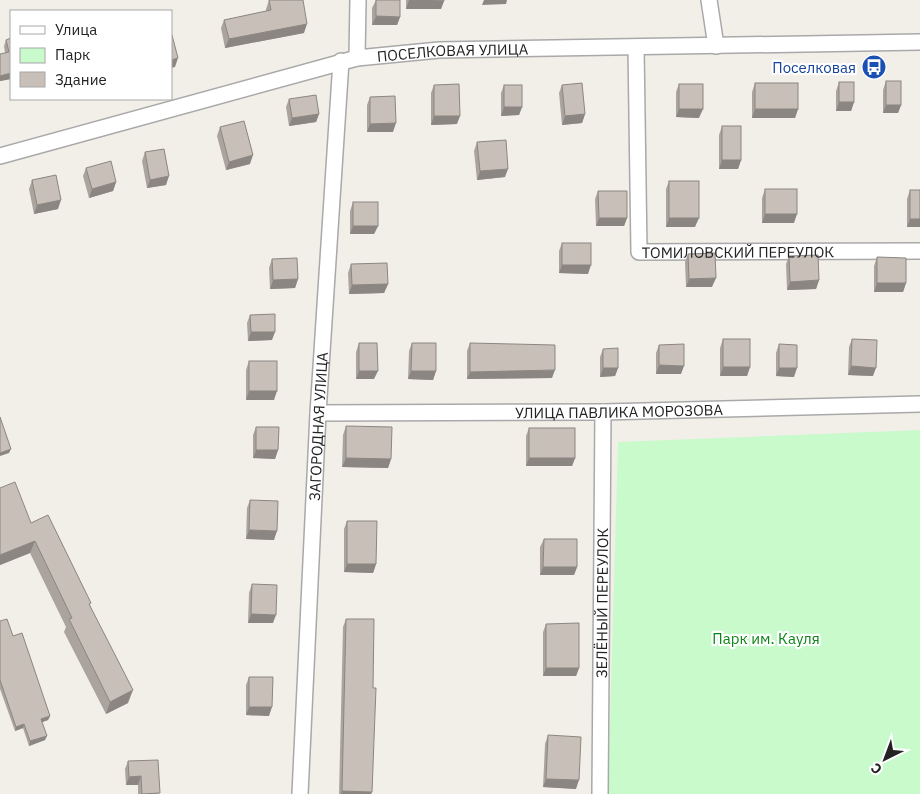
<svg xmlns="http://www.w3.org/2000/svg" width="920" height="794" font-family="'IBM Plex Sans',sans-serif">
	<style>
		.park { fill: #c8facc }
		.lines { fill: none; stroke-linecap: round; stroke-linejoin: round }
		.street-casing { stroke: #a9a9a9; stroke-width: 18 }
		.street { stroke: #fff; stroke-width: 15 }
		.wall { fill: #aba49e }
		.shaded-wall { fill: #8b8681 }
		.building { fill: #c7bfb8; stroke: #8b8681 }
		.labels { text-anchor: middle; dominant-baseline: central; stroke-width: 4.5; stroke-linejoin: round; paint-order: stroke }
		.street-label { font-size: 15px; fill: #222; stroke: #fff }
		.transit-label { font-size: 15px; fill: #164399; stroke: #fff; text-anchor: end }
		.park-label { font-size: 15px; fill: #0c8416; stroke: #fff }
	</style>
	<rect width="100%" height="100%" fill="#f2efe9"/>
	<polygon class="park" points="920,430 920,794 608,794 618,442"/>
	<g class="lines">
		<defs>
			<g id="street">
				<polyline points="709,0 716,46"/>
				<path id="s1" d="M636,47L639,252L920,251"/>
				<polyline points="357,58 358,0"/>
				<path id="s2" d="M0,156L357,58L439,50L920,42"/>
				<path id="s3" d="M318,413L603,412L920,404"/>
				<path id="s4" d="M300,794L318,413L341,61"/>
				<path id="s5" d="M600,794L603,412"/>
			</g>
		</defs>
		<use href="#street" class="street-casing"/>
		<use href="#street" class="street"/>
	</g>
	<g class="wall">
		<polygon points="269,0 304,33 225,48 221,28 224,20 266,11 266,9"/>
		<polygon points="376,0 400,17 397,25 372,25 372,8"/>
		<polygon points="406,0 444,0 441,9 406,9"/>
		<polygon points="11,38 11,79 0,81 5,53 4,46 6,40"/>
		<polygon points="886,81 901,105 898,113 883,113 883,90"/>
		<polygon points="839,82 854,102 851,111 836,111 836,91"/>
		<polygon points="755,83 798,109 795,118 752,118 752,92"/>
		<polygon points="679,84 699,118 676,117 676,92"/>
		<polygon points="434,85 457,124 431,125 431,93"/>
		<polygon points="504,85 522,107 519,115 501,116 501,93"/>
		<polygon points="562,85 585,114 582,123 562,125 559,93"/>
		<polygon points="370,97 393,132 367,132 367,105"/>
		<polygon points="289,99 319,114 316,122 289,126 286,107"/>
		<polygon points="722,126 741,160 738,169 719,169 719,135"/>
		<polygon points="220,127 250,164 226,170 217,136"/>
		<polygon points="477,142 505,177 477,180 474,151"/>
		<polygon points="145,152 166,185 147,188 142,161"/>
		<polygon points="86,168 116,182 113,191 89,198 83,176"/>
		<polygon points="32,180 58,209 34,214 29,189"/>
		<polygon points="669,181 695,227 666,227 666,189"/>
		<polygon points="765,189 794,223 762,223 762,198"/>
		<polygon points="910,190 920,190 920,227 907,227 907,199"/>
		<polygon points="598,191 627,218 624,226 596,226 595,199"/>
		<polygon points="353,202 378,226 374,234 350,234 350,211"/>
		<polygon points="562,243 588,274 559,273 559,251"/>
		<polygon points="688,254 712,287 686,287 685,262"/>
		<polygon points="789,256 819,280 816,289 787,290 786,264"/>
		<polygon points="877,257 906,283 903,292 874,292 874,266"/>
		<polygon points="272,259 298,279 295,288 270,289 269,268"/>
		<polygon points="351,264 388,284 384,293 349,294 348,273"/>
		<polygon points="250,315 272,340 248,341 247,323"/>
		<polygon points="723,339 750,367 747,376 720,376 720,348"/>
		<polygon points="852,339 873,376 848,375 849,347"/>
		<polygon points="359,343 374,379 356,379 356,352"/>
		<polygon points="412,343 436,371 433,380 408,379 409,351"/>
		<polygon points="470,343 552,378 467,379 467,351"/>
		<polygon points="779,344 794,377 776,376 776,353"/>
		<polygon points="659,345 681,374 656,374 656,353"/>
		<polygon points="603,349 618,368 615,376 600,377 600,357"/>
		<polygon points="249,361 274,400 246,400 246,370"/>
		<polygon points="346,426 391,459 388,468 342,467 343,435"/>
		<polygon points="256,427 278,450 275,459 253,458 253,435"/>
		<polygon points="529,428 575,458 572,466 526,466 526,436"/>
		<polygon points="0,488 31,523 90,605 128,703 106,714 64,632 66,627 30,553 0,565"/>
		<polygon points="250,500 274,540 246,539 247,508"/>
		<polygon points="347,521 376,564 373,573 344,572 344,529"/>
		<polygon points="544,539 577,567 574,575 540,575 540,547"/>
		<polygon points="252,584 273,623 248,623 249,593"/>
		<polygon points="346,619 373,688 372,792 371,794 339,794 343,627"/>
		<polygon points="0,621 13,636 50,716 48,720 42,722 45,740 29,746 23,728 15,731 0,689"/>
		<polygon points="546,624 579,668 576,676 543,676 543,632"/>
		<polygon points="249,677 269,716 246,715 246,685"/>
		<polygon points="548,735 576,789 543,787 545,744"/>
		<polygon points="128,761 159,794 138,794 138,785 126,785 125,769"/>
	</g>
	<g class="shaded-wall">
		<polygon points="409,0 444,1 441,9 406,9"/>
		<polygon points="484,0 507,0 506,4 482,5"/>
		<polygon points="376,16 400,17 397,25 372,25"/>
		<polygon points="307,24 304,33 225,48 229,39"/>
		<polygon points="178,58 175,67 171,68 171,60"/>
		<polygon points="11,73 11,79 0,81 0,76"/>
		<polygon points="839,102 854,102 851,111 836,111"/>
		<polygon points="886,105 901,105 898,113 883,113"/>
		<polygon points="504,107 522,107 519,115 501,116"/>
		<polygon points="679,109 703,109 699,118 676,117"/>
		<polygon points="755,109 798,109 795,118 752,118"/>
		<polygon points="319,114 316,122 289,126 292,118"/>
		<polygon points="585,114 582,123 562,125 565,116"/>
		<polygon points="434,116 460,116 457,124 431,125"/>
		<polygon points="396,123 393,132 367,132 370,124"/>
		<polygon points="253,155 250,164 226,170 229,162"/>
		<polygon points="722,160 741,160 738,169 719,169"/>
		<polygon points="508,169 505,177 477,180 480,171"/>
		<polygon points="169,176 166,185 147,188 150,180"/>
		<polygon points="116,182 113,191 89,198 92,189"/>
		<polygon points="61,200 58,209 34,214 37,205"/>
		<polygon points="765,214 797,214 794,223 762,223"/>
		<polygon points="599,218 627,218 624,226 596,226"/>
		<polygon points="669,218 699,218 695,227 666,227"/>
		<polygon points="910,219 920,219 920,227 907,227"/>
		<polygon points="353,226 378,226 374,234 350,234"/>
		<polygon points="562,265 591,265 588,274 559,273"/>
		<polygon points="716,278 712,287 686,287 689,279"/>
		<polygon points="298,279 295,288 270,289 273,280"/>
		<polygon points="819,280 816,289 787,290 790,282"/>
		<polygon points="877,283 906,283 903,292 874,292"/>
		<polygon points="388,284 384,293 349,294 352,285"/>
		<polygon points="251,332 275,332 272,340 248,341"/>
		<polygon points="659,365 684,366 681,374 656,374"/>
		<polygon points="851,366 876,368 873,376 848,375"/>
		<polygon points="723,367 750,367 747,376 720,376"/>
		<polygon points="603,368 618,368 615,376 600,377"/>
		<polygon points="779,368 797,368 794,377 776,376"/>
		<polygon points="555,370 552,378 467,379 470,372"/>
		<polygon points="359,371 378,371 374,379 356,379"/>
		<polygon points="411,371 436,371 433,380 408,379"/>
		<polygon points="249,391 277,391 274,400 246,400"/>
		<polygon points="11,449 9,453 0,456 0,453"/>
		<polygon points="256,450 278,450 275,459 253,458"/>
		<polygon points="346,458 391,459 388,468 342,467"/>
		<polygon points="529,458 575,458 572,466 526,466"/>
		<polygon points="249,530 277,531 274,540 246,539"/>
		<polygon points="35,541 30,553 0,565 0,555"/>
		<polygon points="347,564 376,564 373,573 344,572"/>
		<polygon points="543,567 577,567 574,575 540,575"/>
		<polygon points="251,614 276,615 273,623 248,623"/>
		<polygon points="546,668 579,668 576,676 543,676"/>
		<polygon points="133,690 128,703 106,714 110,702"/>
		<polygon points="249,707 272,707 269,716 246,715"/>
		<polygon points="50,716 48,720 40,723 41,719"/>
		<polygon points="24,724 23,728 15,731 16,727"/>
		<polygon points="47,736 45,740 29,746 30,741"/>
		<polygon points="141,776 138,785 126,785 129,777"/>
		<polygon points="546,779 579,780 576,789 543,787"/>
		<polygon points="342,791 372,792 371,794 341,794"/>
	</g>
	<g class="building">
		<polygon points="269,0 303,0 307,24 229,39 224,20 271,10"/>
		<polygon points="376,0 400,0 400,17 376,16"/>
		<polygon points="409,0 444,0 444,1"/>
		<polygon points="172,35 178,58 171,60 171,36"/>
		<polygon points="11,38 11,73 0,76 0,54 9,52 6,40"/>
		<rect x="886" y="81" width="15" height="24"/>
		<rect x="839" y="82" width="15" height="20"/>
		<polygon points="582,83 585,114 565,116 562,85"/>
		<rect x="755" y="83" width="43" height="26"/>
		<polygon points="459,84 460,116 434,116 434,85"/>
		<rect x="679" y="84" width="24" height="25"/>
		<rect x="504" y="85" width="18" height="22"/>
		<polygon points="316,95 319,114 292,118 289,99"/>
		<polygon points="395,96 396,123 370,124 370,97"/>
		<polygon points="244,121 253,155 229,162 220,127"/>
		<rect x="722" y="126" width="19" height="34"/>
		<polygon points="506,140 508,169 480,171 477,142"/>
		<polygon points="164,149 169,176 150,180 145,152"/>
		<polygon points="111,161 116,182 92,189 86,168"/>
		<polygon points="56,175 61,200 37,205 32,180"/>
		<rect x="669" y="181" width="30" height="37"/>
		<rect x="765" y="189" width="32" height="25"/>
		<rect x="910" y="190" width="10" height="29"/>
		<polygon points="598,191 627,191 627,218 599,218"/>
		<rect x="353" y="202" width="25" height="24"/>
		<rect x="562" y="243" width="29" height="22"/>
		<polygon points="715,253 716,278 689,279 688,254"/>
		<polygon points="818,255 819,280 790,282 789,256"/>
		<polygon points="877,257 906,258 906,283 877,283"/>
		<polygon points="297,258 298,279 273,280 272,259"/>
		<polygon points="387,263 388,284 352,285 351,264"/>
		<polygon points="275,314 275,332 251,332 250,315"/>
		<rect x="723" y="339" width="27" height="28"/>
		<polygon points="852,339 877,340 876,368 851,366"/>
		<polygon points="359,343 377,343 378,371 359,371"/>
		<polygon points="412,343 436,343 436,371 411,371"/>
		<polygon points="470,343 555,345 555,370 470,372"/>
		<polygon points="684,344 684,366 659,365 659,345"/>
		<polygon points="779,344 797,345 797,368 779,368"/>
		<polygon points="618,348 618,368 603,368 603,349"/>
		<rect x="249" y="361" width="28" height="30"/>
		<polygon points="0,417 11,449 0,453"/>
		<polygon points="346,426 392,427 391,459 346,458"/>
		<polygon points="256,427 279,427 278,450 256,450"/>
		<rect x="529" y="428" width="46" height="30"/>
		<polygon points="15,482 31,523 48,515 91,603 89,604 133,690 110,702 69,619 72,618 35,541 0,555 0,488"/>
		<polygon points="250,500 278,501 277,531 249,530"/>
		<polygon points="347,521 377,521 376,564 347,564"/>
		<polygon points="544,539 577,539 577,567 543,567"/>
		<polygon points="252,584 277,585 276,615 251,614"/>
		<polygon points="7,619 13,636 22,633 50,716 41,719 47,736 30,741 24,724 16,727 0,680 0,621"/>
		<polygon points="346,619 374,619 373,688 376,688 372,792 342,791"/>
		<polygon points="579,623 579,668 546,668 546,624"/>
		<polygon points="249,677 273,677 272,707 249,707"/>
		<polygon points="548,735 581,737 579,780 546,779"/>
		<polygon points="158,760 160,793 142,794 141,776 129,777 128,761"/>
	</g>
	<defs>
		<symbol id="bus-disc" viewBox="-11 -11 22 22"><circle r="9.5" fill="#1a4fb4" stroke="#fff"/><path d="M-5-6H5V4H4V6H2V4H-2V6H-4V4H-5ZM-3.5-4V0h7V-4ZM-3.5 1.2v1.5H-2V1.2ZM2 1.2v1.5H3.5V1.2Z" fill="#fff"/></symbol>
	</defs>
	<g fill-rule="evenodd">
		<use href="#bus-disc" x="860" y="53" width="28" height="28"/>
	</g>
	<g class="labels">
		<g class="street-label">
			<text stroke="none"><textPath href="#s2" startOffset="466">ПОСЕЛКОВАЯ УЛИЦА</textPath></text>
			<text stroke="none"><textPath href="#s1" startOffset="304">ТОМИЛОВСКИЙ ПЕРЕУЛОК</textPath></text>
			<text stroke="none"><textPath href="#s3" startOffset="301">УЛИЦА ПАВЛИКА МОРОЗОВА</textPath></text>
			<text stroke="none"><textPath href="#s4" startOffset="368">ЗАГОРОДНАЯ УЛИЦА</textPath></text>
			<text stroke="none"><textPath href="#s5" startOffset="191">ЗЕЛЁНЫЙ ПЕРЕУЛОК</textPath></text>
		</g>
		<g class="transit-label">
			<text x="856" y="67">Поселковая</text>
		</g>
		<g class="park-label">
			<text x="766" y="638">Парк им. Кауля</text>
		</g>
	</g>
	<rect x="10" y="10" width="162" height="90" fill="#ffffff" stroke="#a7a7a7"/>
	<rect x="20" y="26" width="25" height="8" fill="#ffffff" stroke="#a7a7a7"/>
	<text x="55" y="35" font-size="15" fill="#222222">Улица</text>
	<rect x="20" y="48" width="25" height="15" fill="#c8facc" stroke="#a7a7a7"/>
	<text x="55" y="60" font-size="15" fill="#222222">Парк</text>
	<rect x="20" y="72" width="25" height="15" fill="#c7bfb8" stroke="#a7a7a7"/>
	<text x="55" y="85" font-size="15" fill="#222222">Здание</text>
	<g transform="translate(885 759) rotate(222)" stroke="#ffffff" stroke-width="4" paint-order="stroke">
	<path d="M0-4L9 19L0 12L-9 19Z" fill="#222222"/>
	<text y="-8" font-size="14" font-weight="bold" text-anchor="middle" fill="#222222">С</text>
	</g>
</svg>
